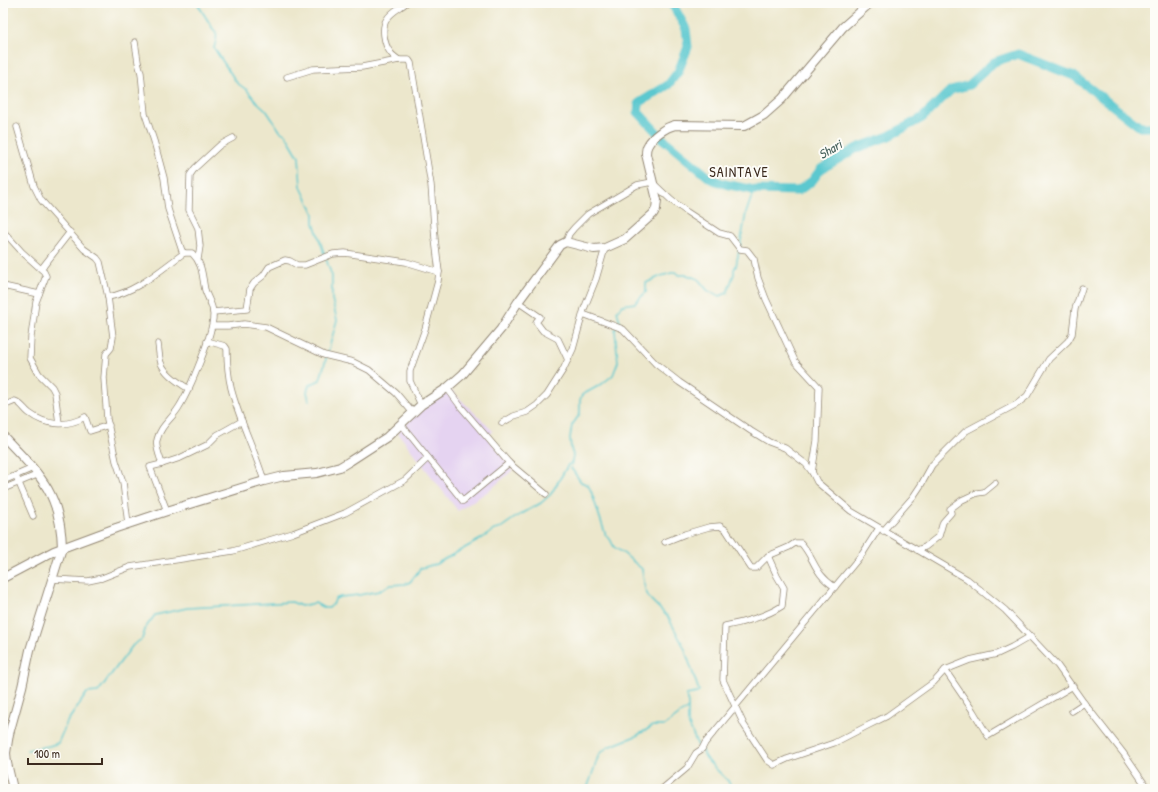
<svg xmlns="http://www.w3.org/2000/svg" width="1158" height="792" font-family="'Patrick Hand',sans-serif">
	<style>
		.built { fill: #e5d3f1 }
		.lines { fill: none; stroke-linecap: round; stroke-linejoin: round }
		.stream { stroke: #5bc8cf; stroke-width: 1.5 }
		.river { stroke: #5bc8cf; stroke-width: 9 }
		.street-casing { stroke: #948875; stroke-width: 7 }
		.secondary-casing { stroke: #948875; stroke-width: 10 }
		.street { stroke: #fff; stroke-width: 5.5 }
		.secondary { stroke: #fff; stroke-width: 8 }
		.labels { text-anchor: middle; dominant-baseline: central; stroke-width: 4; stroke-linejoin: round; paint-order: stroke }
		.water-label { font-size: 13px; font-style: italic; fill: #46615c; stroke: #fdfcf7 }
		.quarter-label { font-size: 14px; letter-spacing: 1px; fill: #3b2a1e; stroke: #fdfcf7 }
	</style>
	<rect width="100%" height="100%" fill="#fdfcf7"/>
	<filter id="ink" filterUnits="userSpaceOnUse"><feTurbulence type="fractalNoise" baseFrequency=".025" numOctaves="2"/><feDisplacementMap in="SourceGraphic" scale="8" xChannelSelector="R" yChannelSelector="G"/><feConvolveMatrix kernelMatrix="1 2 1 2 8 2 1 2 1" color-interpolation-filters="sRGB"/></filter>
	<filter id="wash" filterUnits="userSpaceOnUse"><feTurbulence type="fractalNoise" baseFrequency=".012" numOctaves="4" result="noise"/><feDisplacementMap in="SourceGraphic" scale="16" xChannelSelector="R" yChannelSelector="G"/><feGaussianBlur stdDeviation="0.9" result="paint"/><feColorMatrix in="noise" values="0 0 0 0 0 0 0 0 0 0 0 0 0 0 0 0 0 1.4 0 .05"/><feComposite in="paint" operator="in"/></filter>
	<g filter="url(#wash)">
		<rect width="100%" height="100%" fill="#ece7cc"/>
		<polygon class="built" points="448,387 493,431 489,436 513,470 490,490 458,511 398,433 425,403"/>
		<g class="lines">
			<g class="stream">
				<path d="M197,3L213,29C219,33 216,41 214,48L237,83L247,90L256,101L266,110L280,131L286,135L299,157L301,187L314,214V223L325,256"/>
				<polyline points="740,246 746,213 754,190"/>
				<polyline points="619,325 620,322 617,311 622,305 635,303 646,292 646,283 661,276 675,272 679,275 687,275 698,279 708,291 720,296 727,293 734,274 734,269 736,266 739,250"/>
				<polyline points="616,328 615,330 618,362 613,375 602,384 582,395 580,400 580,414 572,425 570,438 571,449 573,455 571,468 581,482 588,485 591,491 606,536 610,539 614,547 623,553 642,569 645,589 649,598 668,617 684,647 699,691 697,693 686,695 688,704 688,723 697,744 709,762 728,781 733,789"/>
				<polyline points="309,400 307,392 309,385 320,380 337,320 332,299 332,276 326,259"/>
				<polyline points="27,750 49,746 58,743 67,722 87,693 98,692 133,645 142,639 146,627 155,615 187,608 292,602 301,606 315,603 324,608 329,608 334,603 335,599 340,597 359,595 379,591 390,585 405,584 410,582 421,568 436,564 481,539 494,530 499,529 516,517 541,503 551,494 568,465 571,463"/>
				<polyline points="587,789 599,754 608,747 636,736 653,726 664,726 688,708"/>
			</g>
			<polyline class="river" points="672,3 686,29 688,47 678,72 668,85 639,103 638,112 663,139 711,179 725,184 754,190 798,191 812,181 821,169 857,148 889,136 922,118 951,90 969,85 994,62 1018,54 1074,76 1140,127 1155,127"/>
		</g>
	</g>
	<g filter="url(#ink)">
		<g class="lines">
			<defs>
				<g id="street">
					<path d="M406,3C400,8 391,12 387,19C381,27 384,44 390,52C392,55 396,58 399,60H409L411,63L431,185L435,239L439,272L438,281L425,329L410,371V381L421,405"/>
					<path d="M135,42L138,62L141,73L145,114L154,141L164,178L168,209L182,251L185,253H192C203,264 202,276 205,290C207,297 213,305 213,313C215,331 189,391 179,407C172,419 160,426 157,440C155,446 160,457 162,464L150,467L167,511"/>
					<polyline points="287,77 313,69 362,67 399,60"/>
					<polyline points="17,127 34,186 41,200 84,249 97,258 100,262 108,297 113,337 111,348 106,354 104,378 107,419 116,461 123,482 128,524"/>
					<polyline points="3,231 22,252 42,270"/>
					<polyline points="566,242 569,234 574,228 588,214 637,185 652,182 671,200 687,212 719,233 730,236 740,249 747,250 754,259 758,278 766,299 795,361 819,387 817,441 812,472"/>
					<polyline points="198,259 200,246 198,228 189,210 190,175 195,168 220,145 233,138"/>
					<polyline points="3,286 39,294"/>
					<path d="M108,297C137,292 160,270 184,253"/>
					<polyline points="518,302 540,317 536,322 543,331 558,339 568,360"/>
					<polyline points="213,312 247,309 250,289 254,283 263,276 269,267 285,260 290,261 297,265 305,265 333,254 345,253 406,262 439,272"/>
					<polyline points="583,314 623,329 656,364 679,382 751,431 769,442 785,448 806,464 812,472 817,482 851,511 967,579 1005,610 1057,665 1084,703 1124,754 1148,789"/>
					<polyline points="213,326 228,326 244,324 266,327 324,355 353,362 369,370 396,393 413,413"/>
					<path d="M207,341L225,346L227,349C227,362 228,375 231,388C239,420 255,450 264,481"/>
					<path d="M158,344C159,350 159,357 161,363C165,374 179,383 189,389"/>
					<polyline points="447,388 461,407 509,463 546,494"/>
					<path d="M3,406L15,401C21,403 24,409 29,413C46,426 67,427 85,417L90,431L109,425"/>
					<polyline points="59,423 55,393 52,387 39,374 30,358 31,337 36,302 46,276 42,268 70,232"/>
					<polyline points="502,423 514,416 527,412 537,405 547,395 563,370 573,349 584,309 596,279 605,248"/>
					<polyline points="401,424 463,501 509,463"/>
					<polyline points="162,464 180,458 207,445 217,435 242,421"/>
					<polyline points="16,476 33,516"/>
					<polyline points="3,481 33,468"/>
					<polyline points="3,489 39,474"/>
					<polyline points="3,515 3,516"/>
					<polyline points="883,531 913,497 921,485 932,465 966,431 1017,404 1027,396 1049,359 1068,341 1072,334 1075,309 1082,288"/>
					<path d="M665,542L685,534L709,527L720,526L726,530L751,568H756L768,556L789,547L795,543H801C815,559 814,574 835,587"/>
					<polyline points="917,550 925,547 939,536 943,522 951,513 950,509 962,500 977,493 984,492 995,483"/>
					<path d="M768,556L777,576L784,588L782,606C767,616 742,623 725,626L723,680L744,725L767,760L774,765L787,759L834,743L869,725L887,716L934,682L945,670L970,660L997,654L1012,647L1031,636"/>
					<polyline points="52,579 88,581 102,578 130,567 233,551 293,533 345,513 405,480 428,458"/>
					<polyline points="945,670 973,711 988,736 1073,686"/>
					<polyline points="1072,711 1084,703"/>
					<polyline points="662,789 687,768 696,753 702,749 705,743 863,553 879,528"/>
				</g>
				<g id="secondary">
					<path d="M3,436C39,474 61,493 62,548L30,650L22,687L9,734L6,753L7,763L13,789"/>
					<path d="M3,578L54,551L116,528L167,511L264,481L284,476L317,473L340,467L350,461L387,437L421,405L447,388L463,374L501,329L518,302L560,245L566,242L594,249L605,248L625,239L653,214L656,209L657,200L646,154C646,151 646,148 648,145C653,136 666,127 675,125L744,126L764,115L782,99L843,27L870,3"/>
				</g>
			</defs>
			<use href="#street" class="street-casing"/>
			<use href="#secondary" class="secondary-casing"/>
			<use href="#street" class="street"/>
			<use href="#secondary" class="secondary"/>
		</g>
	</g>
	<g class="labels">
		<g class="water-label">
			<text transform="translate(830 149) rotate(-31)">Shari</text>
		</g>
		<g class="quarter-label">
			<text x="739" y="171">SAINTAVE</text>
		</g>
	</g>
	<rect width="1158" height="792" fill="none" stroke="#fdfcf7" stroke-width="16"/>
	<path d="M28 758v6h74v-6" fill="none" stroke="#3b2a1e" stroke-width="2"/>
	<text x="34" y="758" font-size="12" fill="#3b2a1e" stroke="#fdfcf7" stroke-width="3" paint-order="stroke">100 m</text>
</svg>
